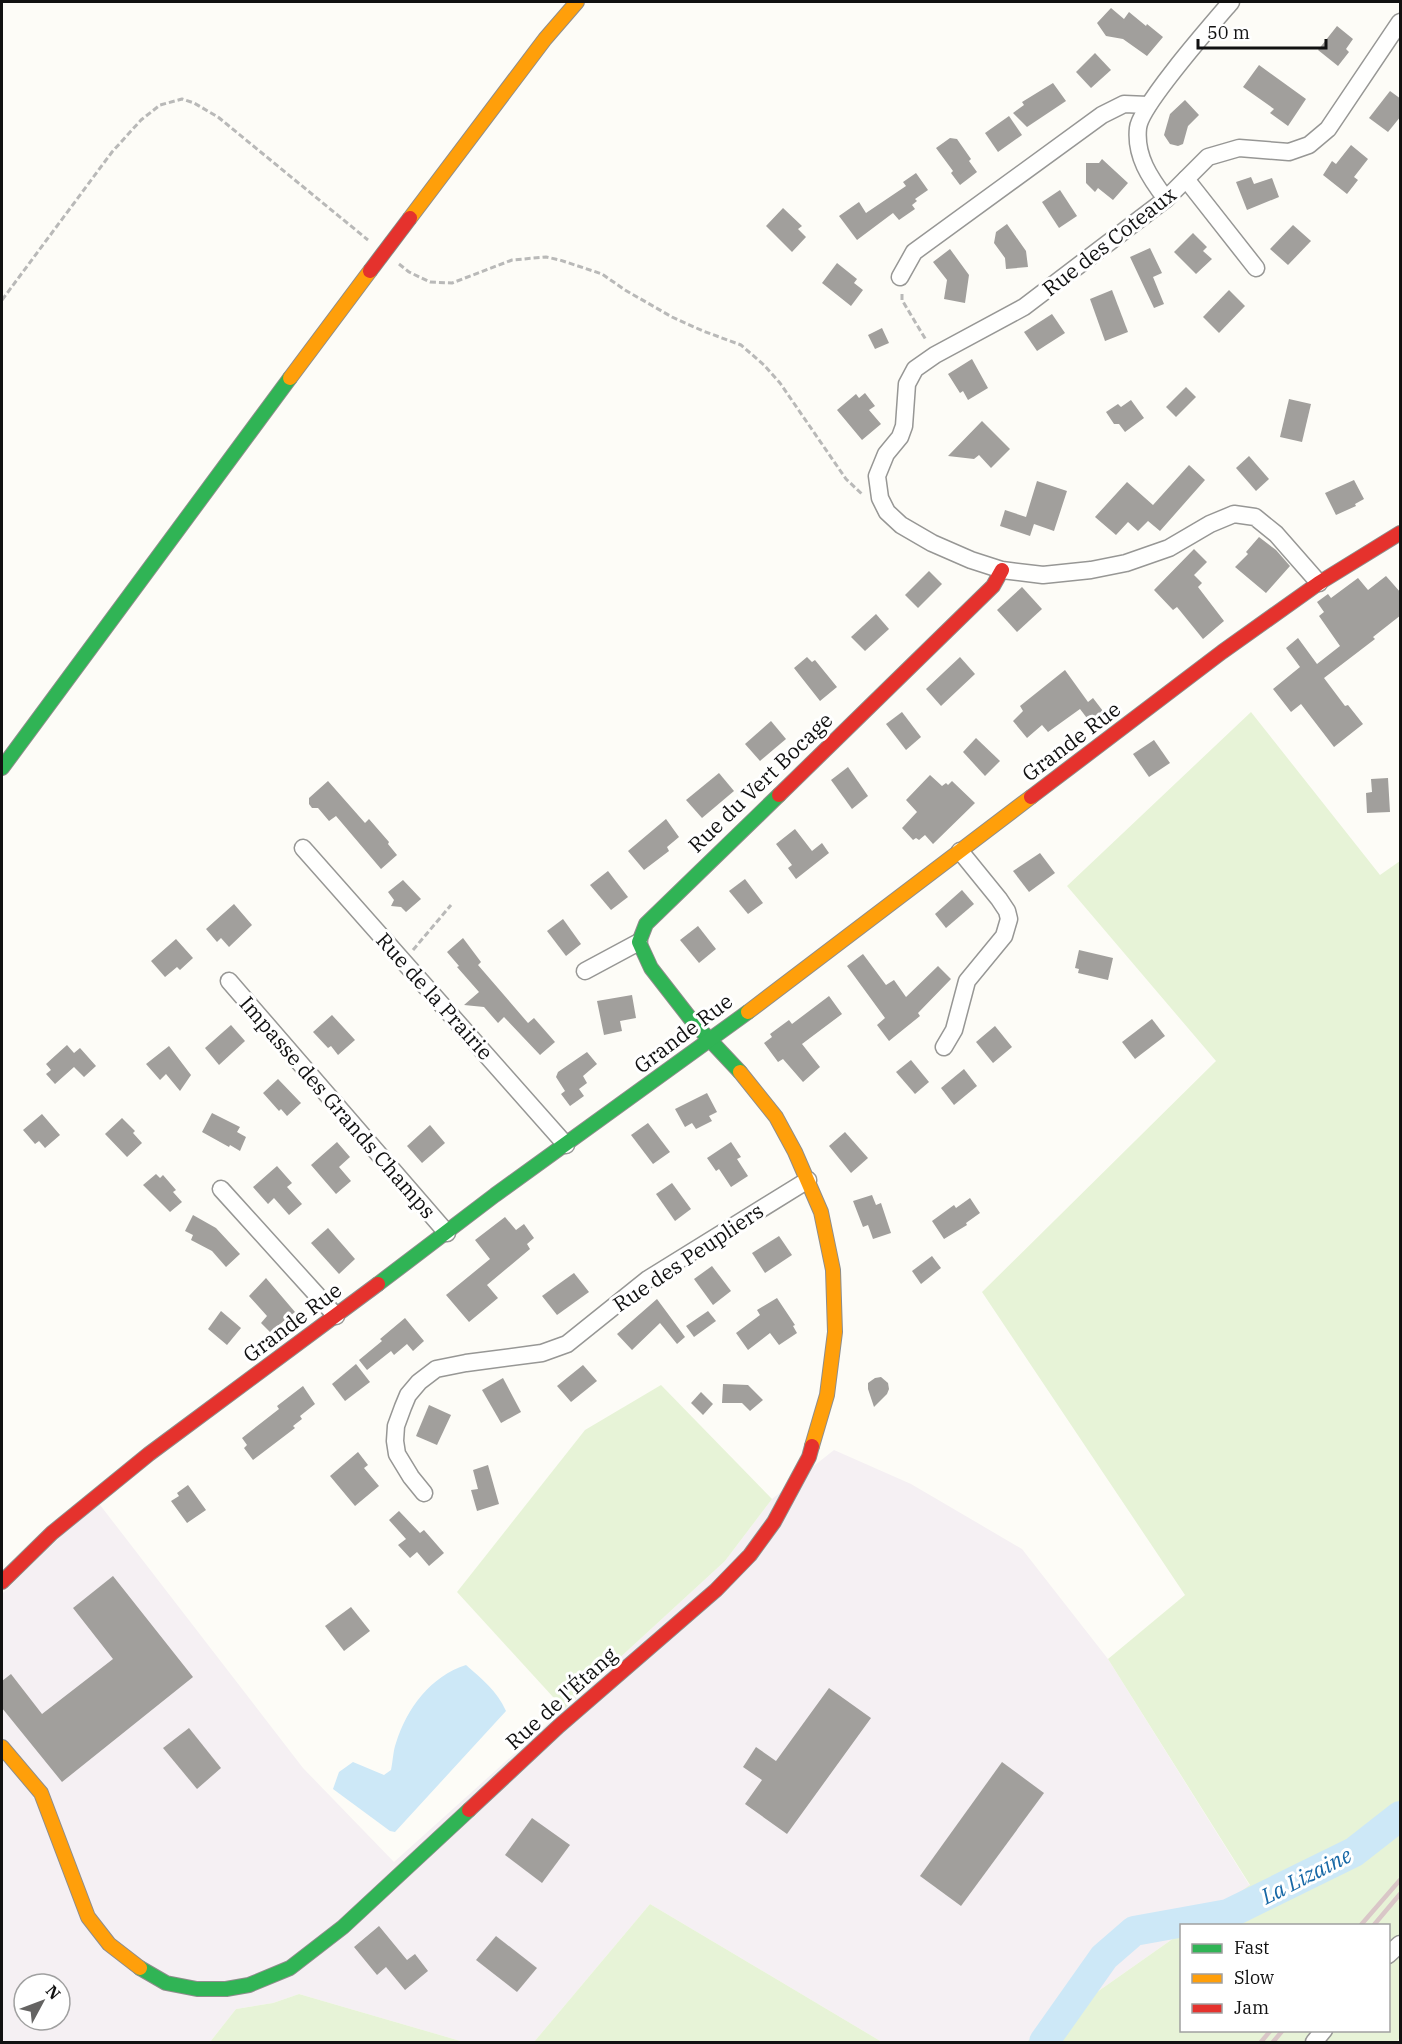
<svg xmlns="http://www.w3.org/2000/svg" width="1402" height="2044" font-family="'IBM Plex Serif',serif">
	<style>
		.industrial { fill: #f5f0f3; fill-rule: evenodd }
		.green { fill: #e7f3d7 }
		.water { fill: #cde8f7 }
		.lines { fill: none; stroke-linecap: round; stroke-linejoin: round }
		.river { stroke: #cde8f7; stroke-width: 30 }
		.building { fill: #a19f9c }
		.street-casing { stroke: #979795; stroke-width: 19 }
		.fast-casing { stroke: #8e8d8b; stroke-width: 16 }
		.slow-casing { stroke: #8e8d8b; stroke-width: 16 }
		.jam-casing { stroke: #8e8d8b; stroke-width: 16 }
		.path { stroke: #b9b9b8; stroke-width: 3; stroke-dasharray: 6 3; stroke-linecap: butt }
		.street { stroke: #fffffe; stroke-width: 16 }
		.fast { stroke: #30b455; stroke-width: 14 }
		.slow { stroke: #ff9f0a; stroke-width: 14 }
		.jam { stroke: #e5322d; stroke-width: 14 }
		.rail { stroke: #d9c6c7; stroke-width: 4.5 }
		.jam-bridge-casing { stroke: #858482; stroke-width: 16; stroke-linecap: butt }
		.jam-bridge { stroke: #e5322d; stroke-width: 14 }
		.labels { text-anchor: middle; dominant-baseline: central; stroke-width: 6; stroke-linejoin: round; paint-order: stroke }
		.street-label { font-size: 21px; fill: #111; stroke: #fff }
		.water-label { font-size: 22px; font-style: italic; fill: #1768a6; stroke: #fff }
	</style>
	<rect width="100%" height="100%" fill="#fdfcf7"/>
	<path class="industrial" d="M834,1450L911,1484L1022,1549L1108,1659L1250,1886L1193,1925L1182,1926L1181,1933L1026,2042H882L650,1904L534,2042H464L299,1994L273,2003L236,2009L210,2042H2V1594L97,1501L303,1768L394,1862L564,1709L725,1561L772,1499ZM24,1984H60V2020H24Z"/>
	<g class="green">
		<polygon points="1251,712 1380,875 1400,861 1400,2037 1397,2042 1026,2042 1181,1933 1182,2030 1388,2030 1388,1926 1193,1925 1250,1885 1108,1659 1185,1595 982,1292 1216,1061 1067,886"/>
		<polygon points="661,1385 772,1499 725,1561 564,1709 457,1592 585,1430"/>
		<polygon points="650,1904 882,2042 534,2042"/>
		<polygon points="299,1994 464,2042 210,2042 236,2009 273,2003"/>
	</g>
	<path class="water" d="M466,1665C482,1679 497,1691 506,1711L395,1832L390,1831L333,1789L339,1772L353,1762L384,1775L391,1770C393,1761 393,1751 396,1743C407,1708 431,1676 466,1665Z"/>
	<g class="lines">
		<polyline class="river" points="1044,2042 1104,1957 1134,1931 1228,1914 1354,1852 1400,1816"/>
	</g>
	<g class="building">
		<polygon points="1111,8 1124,19 1129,12 1146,26 1147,24 1163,37 1147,56 1123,39 1106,36 1097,23"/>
		<polygon points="1337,26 1353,39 1346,49 1349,52 1338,66 1318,50"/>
		<polygon points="1095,53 1111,70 1091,88 1076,72"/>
		<polygon points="1259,65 1306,99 1288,126 1270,113 1274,109 1243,87"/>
		<polygon points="1053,83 1066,101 1027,127 1013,113 1024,105 1022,102"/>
		<polygon points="1390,91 1401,99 1401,116 1388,132 1369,118"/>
		<polygon points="1185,100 1199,115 1188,126 1183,144 1178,146 1170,144 1164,135 1170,114"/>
		<polygon points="1009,116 1022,135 998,152 985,133"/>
		<polygon points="950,138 957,139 971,159 969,161 977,172 960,185 951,173 953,171 936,148"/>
		<polygon points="1351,145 1368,159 1354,177 1358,180 1347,194 1323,175 1332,161 1336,164"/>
		<polygon points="1102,159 1128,183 1113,200 1098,188 1095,192 1086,183 1086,163 1099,163"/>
		<polygon points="916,173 928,190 915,199 917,201 912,205 915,209 899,220 893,213 857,240 839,216 859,202 866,213 906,186 903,182"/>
		<polygon points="1251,177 1254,184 1272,178 1279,197 1247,210 1236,182"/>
		<polygon points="1060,190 1077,216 1059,228 1042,202"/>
		<polygon points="783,208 802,226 798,229 806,237 792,252 766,226"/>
		<polygon points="1007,224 1026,251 1028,267 1006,269 1005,258 994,243 996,232"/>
		<polygon points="1293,225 1311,241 1288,265 1270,249"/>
		<polygon points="1193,233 1207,247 1203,251 1212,259 1196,274 1174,252"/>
		<polygon points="1150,248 1162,273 1153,277 1164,304 1154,308 1130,257"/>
		<polygon points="950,249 969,275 965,303 944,299 947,280 933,262"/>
		<polygon points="837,263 857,279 854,283 863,290 851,306 822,283"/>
		<polygon points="1112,290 1128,332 1105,341 1090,299"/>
		<polygon points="1229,290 1245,306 1219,333 1203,317"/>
		<polygon points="1052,314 1065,333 1037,351 1024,332"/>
		<polygon points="882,328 889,343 875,349 868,335"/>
		<polygon points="972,359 988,388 968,400 963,391 960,393 948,374"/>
		<polygon points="1186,387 1196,397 1176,417 1166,407"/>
		<polygon points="865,393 875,406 869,410 881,424 862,440 837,410 856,394 859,398"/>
		<polygon points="1289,399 1311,404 1302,442 1280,437"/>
		<polygon points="1131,400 1144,418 1125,432 1119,424 1114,424 1106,412 1118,404 1121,407"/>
		<polygon points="982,421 1010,449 991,468 979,455 974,459 948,456"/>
		<polygon points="1249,456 1269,479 1256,491 1236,468"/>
		<polygon points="1189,465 1205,480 1160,531 1148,521 1138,531 1128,522 1116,535 1095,517 1127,482 1153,505"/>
		<polygon points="1354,480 1364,499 1355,504 1356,506 1336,515 1325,493"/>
		<polygon points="1037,481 1067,491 1054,531 1034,524 1030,536 1000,526 1005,510 1026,517"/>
		<polygon points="1259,537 1276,550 1290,566 1266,593 1235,567 1248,554 1246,552"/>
		<polygon points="1194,549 1207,562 1194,575 1202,583 1198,587 1224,621 1203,639 1177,607 1173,610 1154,590"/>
		<polygon points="929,571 942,584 918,608 905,595"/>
		<polygon points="1386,576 1401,593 1401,615 1373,637 1375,639 1324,678 1345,706 1348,705 1363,724 1334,747 1301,704 1291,712 1273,689 1300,667 1286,648 1298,638 1317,664 1340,646 1319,616 1324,612 1317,602 1328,594 1331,598 1358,578 1368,590"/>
		<polygon points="1022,587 1042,609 1017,632 997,610"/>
		<polygon points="876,614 889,629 865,651 851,637"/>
		<polygon points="807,657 812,662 815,660 837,687 820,701 794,668"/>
		<polygon points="960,657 975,674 941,706 926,689"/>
		<polygon points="1065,670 1088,702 1093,698 1106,715 1093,726 1080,709 1048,732 1042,725 1027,738 1013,721 1023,711 1020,706"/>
		<polygon points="902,712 921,737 906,750 886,724"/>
		<polygon points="771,721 786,739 760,761 745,744"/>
		<polygon points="976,738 1000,761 985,776 963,752"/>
		<polygon points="1154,740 1170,763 1149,777 1133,754"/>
		<polygon points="848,767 868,796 852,809 831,780"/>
		<polygon points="719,773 734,791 702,818 686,800"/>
		<polygon points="930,775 942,786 946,783 948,785 952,781 975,803 933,844 925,835 919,840 916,838 913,840 902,828 917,812 906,800"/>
		<polygon points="1388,778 1390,812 1367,813 1366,793 1372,792 1371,779"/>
		<polygon points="328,781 365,823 369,819 389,842 388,844 397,855 381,869 336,816 329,821 318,808 312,808 309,804 309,798"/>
		<polygon points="666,819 679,837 667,847 669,851 644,870 628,851"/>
		<polygon points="795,829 812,851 822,843 829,853 796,879 788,868 792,865 776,844"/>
		<polygon points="1040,853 1055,873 1029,892 1013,871"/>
		<polygon points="608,871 628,897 611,910 590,885"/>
		<polygon points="745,879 763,903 748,914 729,891"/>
		<polygon points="403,880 421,899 406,912 401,907 391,906 394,900 388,892"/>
		<polygon points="962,890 974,904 946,928 935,914"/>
		<polygon points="234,904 252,925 229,947 221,938 217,942 206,929"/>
		<polygon points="563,919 581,944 566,956 547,931"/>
		<polygon points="698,926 716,949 699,963 680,940"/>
		<polygon points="463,938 481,962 478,965 528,1023 534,1018 555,1042 540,1055 504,1017 498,1023 484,1007 464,1005 479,992 457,967 459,966 447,952"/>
		<polygon points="176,939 193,958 180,970 177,967 165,977 151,961"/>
		<polygon points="1079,950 1113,958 1108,980 1078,973 1079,969 1075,968"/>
		<polygon points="863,954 886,985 894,980 906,997 938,966 951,979 918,1013 920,1016 889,1041 877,1025 885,1018 847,966"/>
		<polygon points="632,995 636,1018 620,1021 622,1031 604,1035 597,1001"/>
		<polygon points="829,996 842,1014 802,1044 820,1067 803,1082 783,1059 778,1062 764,1043 772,1037 770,1034 789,1020 792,1024"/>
		<polygon points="332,1015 355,1040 338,1055 331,1046 328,1048 313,1032"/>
		<polygon points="1152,1019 1165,1036 1135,1059 1122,1042"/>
		<polygon points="231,1025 245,1041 219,1065 205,1048"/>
		<polygon points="995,1026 1012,1047 993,1063 976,1042"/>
		<polygon points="67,1045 74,1053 80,1048 96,1066 84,1077 74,1067 55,1084 46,1074 51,1070 46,1064"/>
		<polygon points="169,1046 191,1075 180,1091 166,1074 160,1080 146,1064"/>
		<polygon points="587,1052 597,1064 583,1076 587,1083 579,1089 584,1096 570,1106 561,1094 565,1091 556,1077 558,1072"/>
		<polygon points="911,1060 929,1082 915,1094 896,1072"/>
		<polygon points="964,1069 977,1086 954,1105 941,1088"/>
		<polygon points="278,1079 301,1103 287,1116 281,1109 279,1111 263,1093"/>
		<polygon points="707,1093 717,1112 709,1116 712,1121 696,1129 692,1123 685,1127 675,1109"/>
		<polygon points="212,1113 240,1127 237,1132 246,1137 240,1151 230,1145 229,1147 202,1132"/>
		<polygon points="42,1114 60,1135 45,1148 39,1141 35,1144 23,1130"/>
		<polygon points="122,1118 135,1131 133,1133 142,1143 127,1157 105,1134"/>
		<polygon points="648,1123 670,1152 653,1164 631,1135"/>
		<polygon points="430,1125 445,1143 422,1163 407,1146"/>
		<polygon points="845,1132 868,1158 851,1173 829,1146"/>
		<polygon points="337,1142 350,1157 339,1167 351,1181 336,1194 311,1165"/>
		<polygon points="731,1142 741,1157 737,1159 748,1176 731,1187 719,1169 716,1171 707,1158"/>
		<polygon points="277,1166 292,1183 287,1187 302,1204 289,1215 274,1198 268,1204 253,1187"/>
		<polygon points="156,1174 160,1178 163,1175 176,1190 173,1192 182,1202 170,1212 143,1185"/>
		<polygon points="672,1183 691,1209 675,1221 656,1194"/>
		<polygon points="872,1195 876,1205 881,1203 891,1233 873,1239 868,1225 863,1227 853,1201"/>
		<polygon points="970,1198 980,1213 966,1223 967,1225 944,1239 932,1221 954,1205 956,1208"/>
		<polygon points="193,1215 216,1228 240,1254 226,1267 212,1251 191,1240 193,1235 185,1231"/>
		<polygon points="505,1217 516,1230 524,1224 534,1238 527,1244 530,1249 487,1285 498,1298 469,1322 446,1295 490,1259 475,1240"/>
		<polygon points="328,1228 355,1259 339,1274 311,1243"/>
		<polygon points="779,1236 792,1255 765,1273 752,1253"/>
		<polygon points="932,1256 941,1268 921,1284 912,1271"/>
		<polygon points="712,1266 731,1291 713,1305 694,1279"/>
		<polygon points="574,1273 589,1292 557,1315 542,1296"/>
		<polygon points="266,1278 295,1312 270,1332 261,1323 267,1316 249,1296"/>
		<polygon points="777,1298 795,1325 793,1326 797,1333 779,1345 770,1333 748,1350 736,1333 760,1315 757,1310"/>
		<polygon points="657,1299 685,1337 677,1344 660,1323 632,1350 617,1334"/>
		<polygon points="221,1311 241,1328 227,1345 208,1329"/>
		<polygon points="708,1311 716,1321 694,1337 686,1326"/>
		<polygon points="405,1318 424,1341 413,1351 407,1344 394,1355 391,1351 367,1370 359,1360 382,1341 380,1339"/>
		<polygon points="356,1364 370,1382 345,1401 332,1384"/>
		<polygon points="583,1365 597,1381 571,1402 557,1386"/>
		<polygon points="881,1377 888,1383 889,1389 887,1394 874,1407 868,1389 868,1383 875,1378"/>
		<polygon points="503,1378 521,1412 501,1423 482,1390"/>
		<polygon points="723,1384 748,1385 763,1400 750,1411 742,1403 722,1403"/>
		<polygon points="303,1386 315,1404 300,1416 302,1419 293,1426 295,1428 253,1460 244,1448 247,1445 242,1438 279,1409 277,1406"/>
		<polygon points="701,1392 713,1404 703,1415 691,1403"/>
		<polygon points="429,1405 451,1415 437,1445 416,1436"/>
		<polygon points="358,1452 368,1465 364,1468 379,1486 355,1506 330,1476"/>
		<polygon points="488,1465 499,1504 477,1511 471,1490 478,1489 473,1470"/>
		<polygon points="188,1485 206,1510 187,1523 171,1501 179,1496 177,1493"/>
		<polygon points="399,1511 420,1533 424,1530 444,1553 429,1566 417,1552 410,1558 398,1545 406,1539 389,1520"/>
		<polygon points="113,1576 193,1677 62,1782 2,1708 2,1681 11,1674 42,1714 113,1659 73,1608"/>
		<polygon points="351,1607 370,1631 344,1651 325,1626"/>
		<polygon points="829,1688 871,1718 787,1834 745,1804 762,1780 743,1767 756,1747 776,1761"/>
		<polygon points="189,1728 221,1768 197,1789 163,1748"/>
		<polygon points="1002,1762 1044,1793 961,1906 920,1876"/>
		<polygon points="532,1818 570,1845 542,1883 505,1855"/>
		<polygon points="379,1926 407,1960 415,1954 428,1971 405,1990 386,1967 377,1975 354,1947"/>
		<polygon points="496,1936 537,1968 517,1992 476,1960"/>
	</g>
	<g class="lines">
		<defs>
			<g id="street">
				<polyline points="1186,179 1256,268"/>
				<path d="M1166,199C1150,178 1135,156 1138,128C1140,106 1213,23 1231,2"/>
				<polyline points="900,277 914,252 1102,115 1124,104 1148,105"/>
				<polyline points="1319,583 1276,534 1255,517 1234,514 1210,524 1169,548 1126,563 1091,570 1043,575 1002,570 971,560 932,543 901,525 887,512 880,498 877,476 886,454 900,437 904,426 907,384 915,369 935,355 1024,307 1166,199 1208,157 1239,148 1289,152 1309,145 1328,129 1400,22"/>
				<polyline points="303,848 566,1145"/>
				<polyline points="585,971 639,942"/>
				<polyline points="229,981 447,1233"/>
				<polyline points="944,1047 954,1030 967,981 1004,936 1009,919 1007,911 999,899 960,851"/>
				<polyline points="221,1189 336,1316"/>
				<polyline points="424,1493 411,1477 397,1454 395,1441 396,1426 403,1407 408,1395 419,1382 436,1369 466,1363 542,1353 567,1344 648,1279 808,1180"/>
				<polyline points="1388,1955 1400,1944"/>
				<polyline points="1314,2042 1324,2030"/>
			</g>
			<g id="fast">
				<polyline points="2,768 290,378"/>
				<polyline points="740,1072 693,1022 651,968 639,942 646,924 779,795"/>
				<polyline points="378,1284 495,1195 748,1012"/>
				<polyline points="140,1968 166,1983 197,1989 226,1989 249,1985 290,1968 343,1927 469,1810"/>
			</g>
			<g id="slow">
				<polyline points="410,218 545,39 577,2"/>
				<polyline points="290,378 370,271"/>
				<polyline points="748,1012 1031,797"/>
				<polyline points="740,1072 776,1117 795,1152 821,1212 833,1270 835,1332 827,1395 812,1446"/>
				<polyline points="2,1747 41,1793 88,1917 109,1944 140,1968"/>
			</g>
			<g id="jam">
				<polyline points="779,795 993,586 1002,570"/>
				<polyline points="1031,797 1222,652 1319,583 1400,533"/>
				<polyline points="2,1582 52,1533 149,1454 378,1284"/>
				<polyline points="469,1810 559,1726 716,1590 750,1555 774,1522 809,1457 812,1446"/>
			</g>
		</defs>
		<use href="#street" class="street-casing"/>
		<use href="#fast" class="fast-casing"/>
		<use href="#slow" class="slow-casing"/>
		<use href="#jam" class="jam-casing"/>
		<g class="path">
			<polyline points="399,264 409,272 430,282 452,283 512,260 546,257 560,260 602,274 625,290 672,317 703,331 741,345 764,365 780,383 846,479 863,495"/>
			<polyline points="902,294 902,300 926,340"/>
			<polyline points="2,300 112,152 141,120 160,105 182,99 194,103 218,117 368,240"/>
			<polyline points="413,950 451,905"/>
		</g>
		<use href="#street" class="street"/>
		<use href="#fast" class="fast"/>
		<use href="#slow" class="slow"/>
		<use href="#jam" class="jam"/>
		<g class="rail">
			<polyline points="1360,1926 1400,1880"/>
			<polyline points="1373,1926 1400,1894"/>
			<polyline points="1261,2042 1271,2030"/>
			<polyline points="1273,2042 1283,2030"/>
		</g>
		<defs>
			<polyline id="jam-bridge" points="370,271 410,218"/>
		</defs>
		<use href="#jam-bridge" class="jam-bridge-casing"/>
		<use href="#jam-bridge" class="jam-bridge"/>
	</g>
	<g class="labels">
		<g class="street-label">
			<text transform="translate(1109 241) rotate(-38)">Rue des Coteaux</text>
			<text transform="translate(1071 741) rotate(-37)">Grande Rue</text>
			<text transform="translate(760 782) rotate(-44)">Rue du Vert Bocage</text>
			<text transform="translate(435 996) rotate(48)">Rue de la Prairie</text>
			<text transform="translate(683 1033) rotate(-37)">Grande Rue</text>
			<text transform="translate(338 1107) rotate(49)">Impasse des Grands Champs</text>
			<text transform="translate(688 1257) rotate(-34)">Rue des Peupliers</text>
			<text transform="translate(292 1322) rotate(-37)">Grande Rue</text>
			<text transform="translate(561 1698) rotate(-42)">Rue de l'Étang</text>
		</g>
		<g class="water-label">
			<text transform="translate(1306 1875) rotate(-27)">La Lizaine</text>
		</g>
	</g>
	<rect width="1402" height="2044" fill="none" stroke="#111111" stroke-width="6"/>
	<rect x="1180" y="1924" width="210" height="108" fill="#ffffff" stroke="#a0a0a0" stroke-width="1.5"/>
	<rect x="1192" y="1944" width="30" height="9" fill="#30b455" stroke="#a0a0a0" stroke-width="1.5"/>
	<text x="1234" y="1954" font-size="18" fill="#111111">Fast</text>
	<rect x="1192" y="1974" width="30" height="9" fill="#ff9f0a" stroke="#a0a0a0" stroke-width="1.5"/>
	<text x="1234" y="1984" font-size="18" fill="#111111">Slow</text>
	<rect x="1192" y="2004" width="30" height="9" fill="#e5322d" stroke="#a0a0a0" stroke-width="1.5"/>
	<text x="1234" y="2014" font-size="18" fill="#111111">Jam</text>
	<g transform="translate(42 2002) rotate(49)"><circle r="28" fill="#ffffff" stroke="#a0a0a0" stroke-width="1.5"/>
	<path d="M0-4.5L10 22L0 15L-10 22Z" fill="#646362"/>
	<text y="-9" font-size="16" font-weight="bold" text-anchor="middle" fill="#111111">N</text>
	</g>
	<path d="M1198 39v9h128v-9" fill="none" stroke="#111111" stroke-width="3"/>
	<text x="1207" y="39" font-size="18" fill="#111111" stroke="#ffffff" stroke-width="4.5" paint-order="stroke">50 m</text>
</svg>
